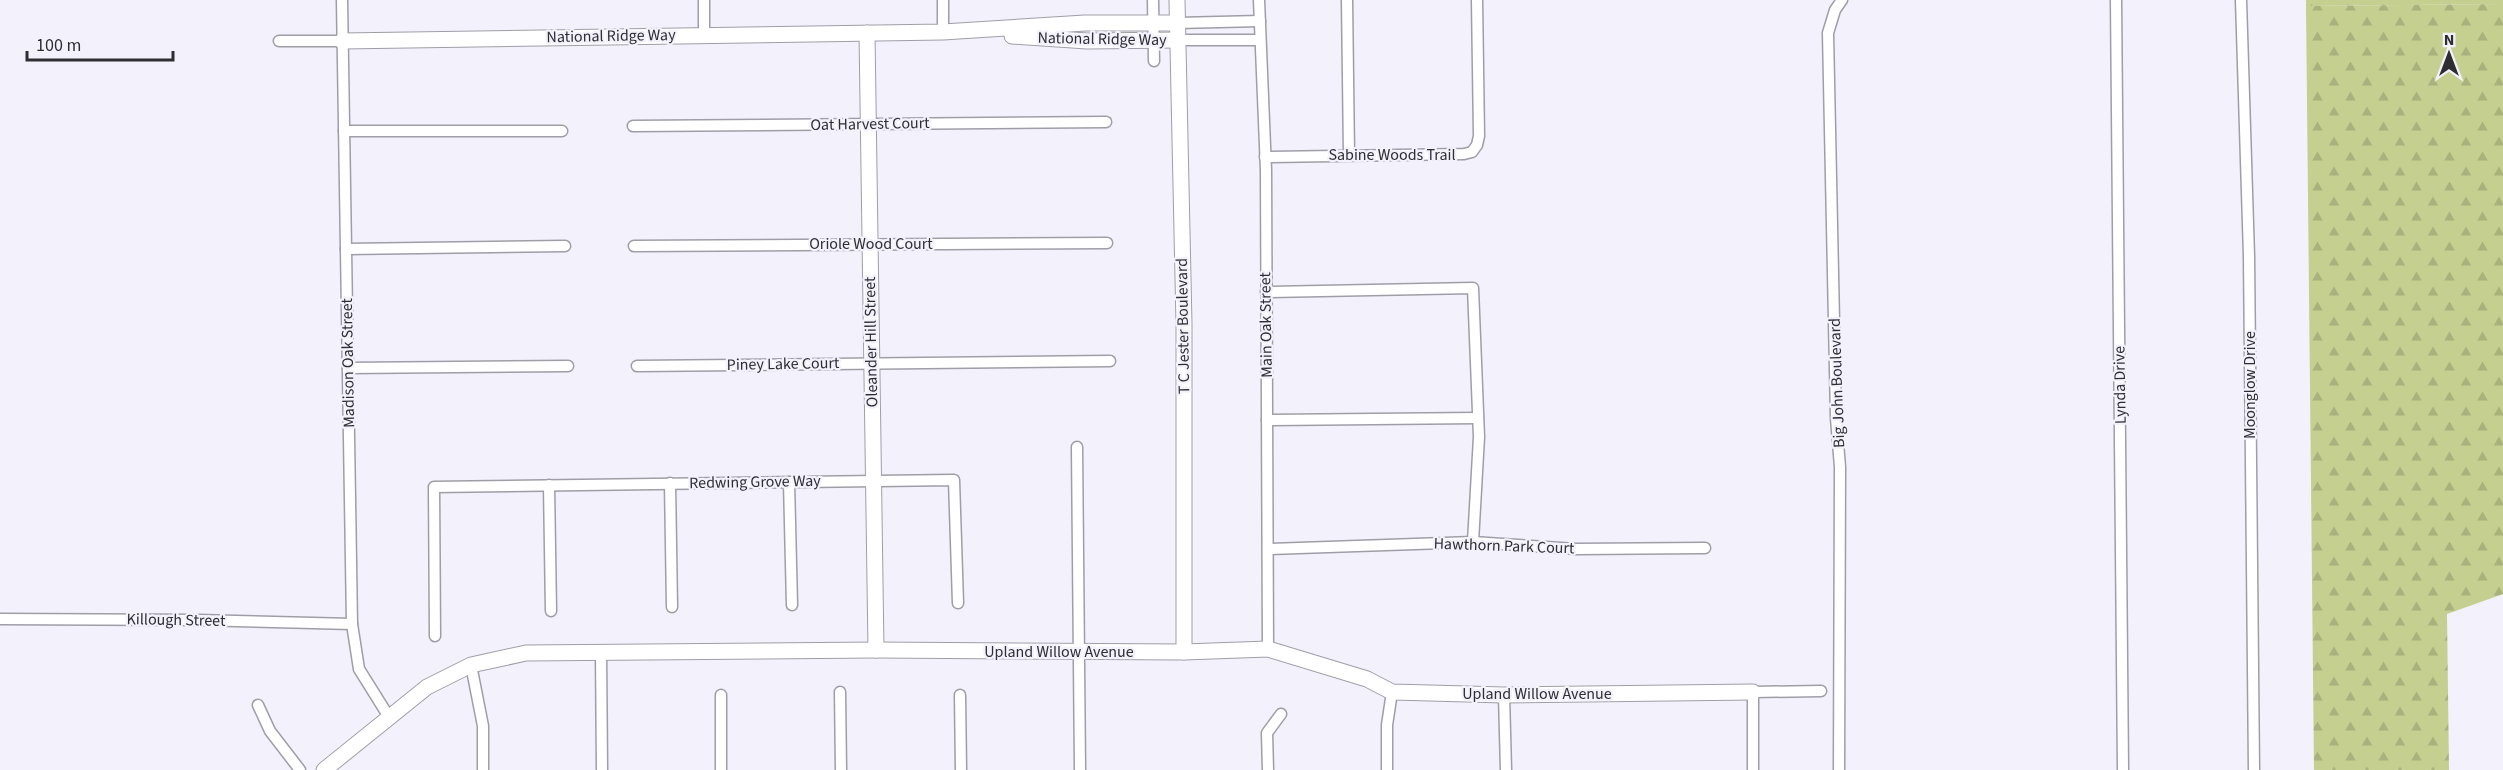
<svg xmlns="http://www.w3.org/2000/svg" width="2503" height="770" font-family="'Source Sans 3',sans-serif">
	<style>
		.grass { fill: url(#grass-tufts) }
		.forest { fill: url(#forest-firs) }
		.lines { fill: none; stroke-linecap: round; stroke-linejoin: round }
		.street-casing { stroke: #9f9ea8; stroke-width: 13 }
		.secondary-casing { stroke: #9f9ea8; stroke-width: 17 }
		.street { stroke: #fff; stroke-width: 10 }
		.secondary { stroke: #fff; stroke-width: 15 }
		.labels { text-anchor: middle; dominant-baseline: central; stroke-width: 4.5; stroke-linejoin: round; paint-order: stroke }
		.street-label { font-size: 16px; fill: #2e2e32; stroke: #f3f1fc }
	</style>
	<defs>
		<pattern id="grass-tufts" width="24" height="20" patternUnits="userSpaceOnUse" patternTransform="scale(1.5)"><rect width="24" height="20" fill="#c4cf90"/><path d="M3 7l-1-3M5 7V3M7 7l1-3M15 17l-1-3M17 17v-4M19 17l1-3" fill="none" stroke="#a9b27d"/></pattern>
		<pattern id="forest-firs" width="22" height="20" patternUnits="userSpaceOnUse" patternTransform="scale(1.5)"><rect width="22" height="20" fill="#c4cf90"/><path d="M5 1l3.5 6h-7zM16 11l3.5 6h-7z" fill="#a9b27d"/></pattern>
	</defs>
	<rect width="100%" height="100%" fill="#f3f1fc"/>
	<polygon class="grass" points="2306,0 2503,0 2503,4 2306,6"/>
	<polygon class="forest" points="2503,4 2503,594 2447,614 2449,770 2314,770 2306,6"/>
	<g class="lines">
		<defs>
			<g id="street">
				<polyline points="342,0 352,624 359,669 389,717"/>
				<polyline points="704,0 704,34"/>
				<polyline points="943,0 943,32"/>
				<polyline points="1153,0 1154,61"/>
				<polyline points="1259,0 1266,170 1268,649"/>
				<polyline points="1347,0 1349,155"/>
				<polyline points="2116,0 2123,770"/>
				<polyline points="2241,0 2249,256 2254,770"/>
				<polyline points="1177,23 1260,21"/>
				<polyline points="1178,40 1260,40"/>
				<polyline points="279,41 342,41"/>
				<polyline points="633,126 1106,122"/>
				<polyline points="344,131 562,131"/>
				<polyline points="1265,157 1464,154 1472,152 1477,145 1479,136 1477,0"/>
				<polyline points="634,246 1107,243"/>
				<polyline points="346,249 565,246"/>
				<polyline points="1266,292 1473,288 1479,437 1473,542"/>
				<polyline points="637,366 1110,361"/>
				<polyline points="348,368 568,366"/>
				<polyline points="1267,420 1478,418"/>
				<polyline points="1077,447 1080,770"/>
				<polyline points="789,482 792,605"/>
				<polyline points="670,483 672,607"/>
				<polyline points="549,485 551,611"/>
				<polyline points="1268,549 1473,542 1576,549 1705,548"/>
				<polyline points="0,619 197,620 352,624"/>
				<polyline points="435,636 434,487 954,480 958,603"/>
				<polyline points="601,652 602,770"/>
				<polyline points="471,665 483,726 483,770"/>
				<polyline points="840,692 841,770"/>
				<polyline points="721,695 721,770"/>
				<polyline points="960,695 961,770"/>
				<polyline points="1504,695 1506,770"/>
				<polyline points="258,705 270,731 300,770"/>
				<polyline points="1268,770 1267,733 1281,714"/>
				<polyline points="1387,770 1387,725 1392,692"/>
				<polyline points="1753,770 1753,692 1821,691"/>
				<polyline points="1839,770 1840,467 1836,418 1828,33 1835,10 1842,0"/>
			</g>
			<g id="secondary">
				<polyline points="1177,0 1184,324 1184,652"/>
				<polyline points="867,33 876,650"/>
				<polyline points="1012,36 1087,41 1178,40"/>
				<polyline points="342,41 943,32 1085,23 1177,23"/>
				<polyline points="324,770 427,687 471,665 526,653 876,650 1184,652 1268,649 1367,679 1392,692 1504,695 1753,692"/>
			</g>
		</defs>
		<use href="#street" class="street-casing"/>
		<use href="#secondary" class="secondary-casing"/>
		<use href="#street" class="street"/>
		<use href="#secondary" class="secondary"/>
	</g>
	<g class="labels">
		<g class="street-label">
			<text transform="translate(611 36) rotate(-1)">National Ridge Way</text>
			<text transform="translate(1102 39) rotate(1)">National Ridge Way</text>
			<text transform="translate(870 124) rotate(-1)">Oat Harvest Court</text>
			<text x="1392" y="155">Sabine Woods Trail</text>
			<text x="871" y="244">Oriole Wood Court</text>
			<text transform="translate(1266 325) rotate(-91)">Main Oak Street</text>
			<text transform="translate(1183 326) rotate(-91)">T C Jester Boulevard</text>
			<text transform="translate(871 342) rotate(-91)">Oleander Hill Street</text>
			<text transform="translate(348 363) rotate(-91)">Madison Oak Street</text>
			<text transform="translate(783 364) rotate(-1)">Piney Lake Court</text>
			<text transform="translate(1837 383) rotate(-92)">Big John Boulevard</text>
			<text transform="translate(2120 385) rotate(-91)">Lynda Drive</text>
			<text transform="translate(2250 385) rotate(-90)">Moonglow Drive</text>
			<text transform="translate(755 482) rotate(-1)">Redwing Grove Way</text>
			<text transform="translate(1504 546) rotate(2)">Hawthorn Park Court</text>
			<text transform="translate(176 620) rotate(1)">Killough Street</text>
			<text x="1059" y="652">Upland Willow Avenue</text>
			<text x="1537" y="694">Upland Willow Avenue</text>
		</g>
	</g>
	<g transform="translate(2449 54)" stroke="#f3f1fc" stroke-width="4.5" paint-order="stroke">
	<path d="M0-4.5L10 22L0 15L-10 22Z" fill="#2e2e32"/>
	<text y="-9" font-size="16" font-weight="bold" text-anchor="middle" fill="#2e2e32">N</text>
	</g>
	<path d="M27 51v9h146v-9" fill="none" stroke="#2e2e32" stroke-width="3"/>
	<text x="36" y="51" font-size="18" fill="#2e2e32" stroke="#f3f1fc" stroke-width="4.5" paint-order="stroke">100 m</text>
</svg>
